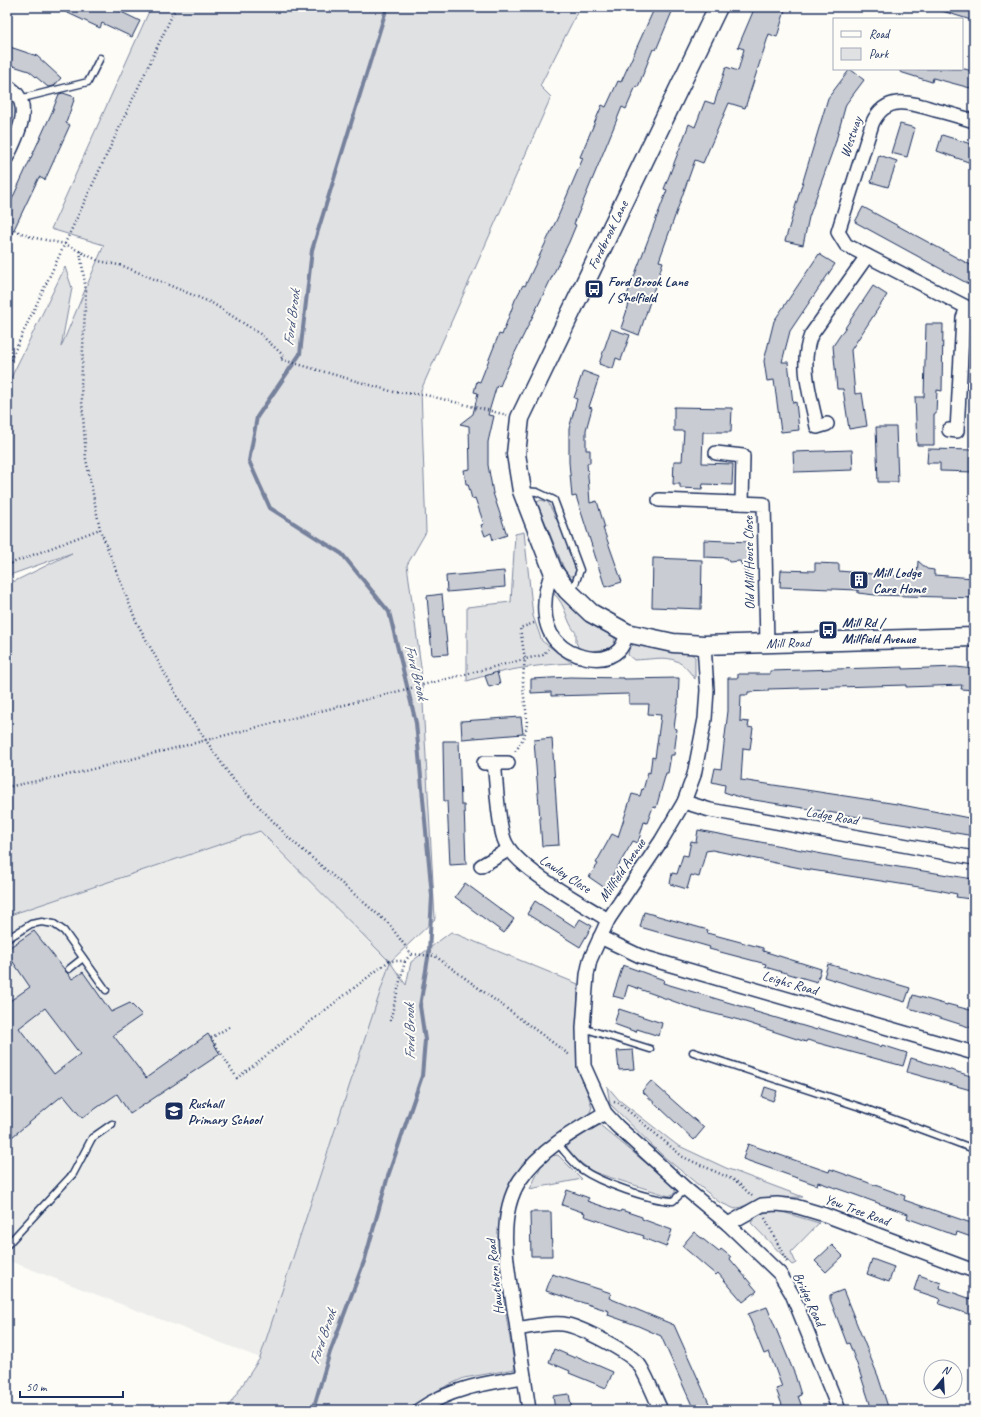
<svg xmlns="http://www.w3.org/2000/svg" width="981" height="1417" font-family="Caveat,sans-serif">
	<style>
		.built { fill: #edeeec }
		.green { fill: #e0e1e3; stroke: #7e88a0 }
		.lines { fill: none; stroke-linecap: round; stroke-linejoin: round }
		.stream { stroke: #76819c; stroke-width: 4 }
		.building { fill: #c9ccd3; stroke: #1b2f5e; fill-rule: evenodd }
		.lane-casing { stroke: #1b2f5e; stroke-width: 9 }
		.street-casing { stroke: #1b2f5e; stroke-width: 16 }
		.secondary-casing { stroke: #1b2f5e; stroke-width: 21 }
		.path { stroke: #1b2f5e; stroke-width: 2.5; stroke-dasharray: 1 3; stroke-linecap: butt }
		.lane { stroke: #fdfcf7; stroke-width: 6 }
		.street { stroke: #fdfcf7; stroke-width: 13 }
		.secondary { stroke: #fdfcf7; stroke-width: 18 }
		.labels { text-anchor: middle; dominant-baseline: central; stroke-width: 4; stroke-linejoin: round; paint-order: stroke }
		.street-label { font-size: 14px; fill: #1b2f5e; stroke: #fdfcf7 }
		.poi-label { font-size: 14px; font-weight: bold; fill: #1b2f5e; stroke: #fdfcf7; text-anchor: start }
		.water-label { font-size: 15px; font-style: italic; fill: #49587d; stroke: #fdfcf7 }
	</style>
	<rect width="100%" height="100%" fill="#fdfcf7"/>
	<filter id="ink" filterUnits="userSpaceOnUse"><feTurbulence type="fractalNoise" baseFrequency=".025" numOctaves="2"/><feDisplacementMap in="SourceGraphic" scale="8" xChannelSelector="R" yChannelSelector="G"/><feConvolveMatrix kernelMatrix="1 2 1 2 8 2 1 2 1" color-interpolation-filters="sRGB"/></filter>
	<g filter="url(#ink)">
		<polygon class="built" points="260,831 390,962 260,1358 7,1260 7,916"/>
		<g class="green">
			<path d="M151,7H580L540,86L551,97L421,390L426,532L407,565L421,667L435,919L390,962L406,985L411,962L451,932L578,984L577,1061L592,1107L589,1115C570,1128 548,1140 531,1156C478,1204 506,1307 515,1369L464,1378L440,1389L407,1410H226L260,1358L390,962L260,831L7,916V585L72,553L7,576V386L65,267L72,288L61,347L104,245L51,229Z"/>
			<polygon points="541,500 548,502 565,537 576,571 573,576 567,576 537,502"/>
			<path d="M524,532L533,616L542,641L572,663C534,665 503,670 467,681V607L511,602L515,534Z"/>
			<path d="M557,589L582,615L615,638L614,644L610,649L590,651L579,649L576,642V633C565,620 567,606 554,594Z"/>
			<path d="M635,643L689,652L695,657V679C675,651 665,659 634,660L628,655L629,649Z"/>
			<polygon points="607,1086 619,1100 677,1145 726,1168 803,1197 768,1198 735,1209 719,1202 663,1156 610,1104"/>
			<polygon points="595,1125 600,1125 675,1187 675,1193 669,1196 593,1172 577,1160 567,1148 568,1142"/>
			<polygon points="558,1155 582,1179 530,1189 543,1162 548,1156"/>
			<path d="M779,1211L819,1223L791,1252L796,1263L792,1265L751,1223C758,1212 767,1212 779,1211Z"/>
		</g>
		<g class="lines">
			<polyline class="stream" points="313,1410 330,1352 365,1259 388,1176 422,1076 425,1040 420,1006 429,952 432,896 416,723 389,612 342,554 270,508 249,461 257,417 300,354 312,250 387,7"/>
		</g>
		<g class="building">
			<polygon points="55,7 111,7 140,21 132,37 102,23 100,28"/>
			<polygon points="655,7 674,7 656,50 653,49 638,87 636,86 626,109 622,107 574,224 576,225 569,242 506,371 500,386 497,385 488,415 494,416 488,442 488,465 493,493 507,535 493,540 491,533 485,536 481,525 484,524 475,498 472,499 468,484 466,484 464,470 470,469 469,426 460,424 473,414 478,393 474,392 477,381 480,382 499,334 502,335 515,300 523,285 525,286 557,219 583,158 580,157 602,105 606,107 618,81 621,82"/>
			<polygon points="755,7 786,7 777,37 769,34 745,108 729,103 703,163 695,160 659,261 663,262 639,335 621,328 629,304 624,303 667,190 664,189 681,145 689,124 695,127 705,101 714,104 726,67 738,71 744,49 738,47"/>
			<polygon points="937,7 974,7 974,21 936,9"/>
			<polygon points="7,46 37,56 61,78 54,86 48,87 29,71 7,64"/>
			<polygon points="850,69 864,80 846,104 835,144 809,217 803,245 785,241 828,98"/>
			<polygon points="900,69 965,69 974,72 974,89 933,78 932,82 900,72"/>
			<polygon points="63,93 75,97 66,123 70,125 45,180 39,177 7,244 7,210 52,112 59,94"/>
			<polygon points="900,124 915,128 907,157 891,153"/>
			<polygon points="942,135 974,145 974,164 937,151"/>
			<polygon points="879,155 897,161 888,187 871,182"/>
			<polygon points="863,207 974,267 974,287 855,222"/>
			<polygon points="819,254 835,264 790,331 782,362 788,362 793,403 796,402 799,430 781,432 774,380 767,381 764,361 774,321"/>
			<polygon points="873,286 887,295 851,350 855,394 862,393 867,426 849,429 843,389 837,389 833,346"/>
			<polygon points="926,324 943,324 942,391 937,390 936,414 934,414 934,445 917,445 915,397 924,397"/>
			<polygon points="611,329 630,335 621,360 616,358 613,369 599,364"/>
			<polygon points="583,371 599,377 589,407 592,408 586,430 586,450 590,450 590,463 587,463 590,503 597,501 605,528 603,528 622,582 605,587 576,496 572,497 569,462 569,429 577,399 574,398"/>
			<polygon points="674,407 732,408 731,432 703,432 702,463 733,464 732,485 703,484 702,489 680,488 680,484 673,484 674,461 682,461 684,431 674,431"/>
			<polygon points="876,427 896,427 898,482 878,482"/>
			<polygon points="928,449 974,450 974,472 940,471 940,463 927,463"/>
			<polygon points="852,450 853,470 794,472 793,452"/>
			<polygon points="704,540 749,542 748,579 740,561 729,562 727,558 704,557"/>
			<polygon points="653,558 702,560 701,609 652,607"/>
			<polygon points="918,561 927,569 934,570 934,575 974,578 974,598 875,595 858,593 858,590 780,587 781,570 815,571 815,563 839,564 839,571 917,578"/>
			<polygon points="504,571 505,587 447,592 446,576"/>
			<polygon points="442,594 448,654 432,655 427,596"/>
			<polygon points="903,667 903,669 956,667 974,669 974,690 961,689 962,685 906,687 906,685 768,689 768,691 748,692 748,695 741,695 740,721 749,722 748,727 753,728 750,749 743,748 741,780 897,804 974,819 974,836 742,798 724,792 725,785 712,782 715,768 721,769 728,711 728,678 738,678 738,674 770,674 770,671"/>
			<polygon points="497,672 500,684 489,687 485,676"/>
			<polygon points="570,677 624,678 624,679 679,678 678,705 677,705 674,728 677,729 674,755 671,755 668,773 666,773 656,808 653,807 647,823 644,822 638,843 633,841 605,888 589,877 598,864 596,863 612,834 618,837 632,794 640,796 642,789 643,790 648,772 650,773 652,757 655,758 661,715 648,714 649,704 629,704 629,694 551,696 551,692 531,693 531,679"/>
			<polygon points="521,717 523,734 462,739 461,721"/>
			<polygon points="552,738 559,845 542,846 534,740"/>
			<polygon points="443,741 459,741 461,805 464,805 466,864 450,865 447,801 444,801"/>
			<polygon points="698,830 843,858 973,879 970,899 956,897 957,894 938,890 805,869 712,850 706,851 699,877 691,875 687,889 670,884 672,873 677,874 683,855 688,856 691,841 696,842"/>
			<polygon points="465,883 514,919 504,933 455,897"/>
			<polygon points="535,901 575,927 580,919 592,926 580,947 527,914"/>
			<polygon points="644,912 708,930 707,933 763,948 763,951 821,969 817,982 765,967 766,964 709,949 710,947 640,927"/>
			<path d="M34,931L72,979L83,972L111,1012L130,1003L142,1015L113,1035L146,1078L208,1034L220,1054L130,1114L117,1094L82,1118L63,1095L7,1141V1003L30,987L7,953V949ZM45,1008L80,1054L54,1074L19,1028Z"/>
			<polygon points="828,964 910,988 905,1002 824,977"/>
			<polygon points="623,965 664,980 663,983 754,1010 753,1011 817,1030 818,1028 881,1047 882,1045 907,1053 903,1066 807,1040 806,1042 739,1020 695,1009 628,985 624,999 613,996"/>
			<polygon points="913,995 947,1005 947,1004 974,1011 972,1028 909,1008"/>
			<polygon points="619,1009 662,1023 659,1036 637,1029 636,1032 614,1024"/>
			<polygon points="633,1050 635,1069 619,1070 617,1051"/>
			<polygon points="911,1058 974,1077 974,1091 907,1072"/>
			<polygon points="651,1081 704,1128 694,1140 642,1091"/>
			<polygon points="765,1087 777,1091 773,1101 762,1097"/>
			<polygon points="748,1144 829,1172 830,1169 850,1176 905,1196 904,1200 974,1224 974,1238 957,1232 956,1235 945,1232 907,1218 908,1214 853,1194 818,1182 817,1185 743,1159"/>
			<polygon points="567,1190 589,1198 587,1201 620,1212 621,1210 642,1217 642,1219 672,1230 666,1247 643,1238 644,1236 584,1216 585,1213 562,1205"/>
			<polygon points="530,1212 551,1212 552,1256 531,1256"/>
			<polygon points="694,1232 719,1252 721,1249 731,1257 730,1259 757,1291 743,1302 718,1273 716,1275 682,1246"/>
			<polygon points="832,1245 843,1256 826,1272 815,1261"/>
			<polygon points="872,1259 894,1267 889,1282 867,1274"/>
			<polygon points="552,1274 611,1293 609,1298 674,1325 712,1410 694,1410 661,1336 636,1325 608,1315 609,1311 546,1291"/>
			<polygon points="919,1275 941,1283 940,1288 974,1300 974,1316 939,1304 941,1299 914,1290"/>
			<polygon points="843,1290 878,1376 889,1410 872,1410 858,1367 849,1343 847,1344 830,1299 830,1295"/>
			<polygon points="767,1307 795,1375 801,1395 798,1396 803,1410 784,1410 776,1389 782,1387 769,1352 764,1354 748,1314"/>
			<polygon points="554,1349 575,1358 576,1356 613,1372 606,1388 569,1373 570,1371 549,1362"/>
			<polygon points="569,1394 572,1410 555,1410 553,1396"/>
		</g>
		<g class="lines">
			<defs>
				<g id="lane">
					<polyline points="19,99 88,82 100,58"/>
					<polyline points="524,491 537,492 554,500 580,570 575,584 569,589"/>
					<polyline points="7,939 31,924 42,922 54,924 64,931 106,990"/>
					<polyline points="69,969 83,958"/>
					<polyline points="583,1028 650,1049"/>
					<polyline points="693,1052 866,1109 974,1149"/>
					<path d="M556,1142C564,1150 572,1162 581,1169C601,1183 650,1200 673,1201L686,1189"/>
					<polyline points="7,1245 73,1174 92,1138 112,1124"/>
				</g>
				<g id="street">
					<path d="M7,86C36,102 17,136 7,157"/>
					<path d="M974,121C961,117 948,113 935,110C910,102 885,94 872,124L838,232L846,245L974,311"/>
					<path d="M827,424L817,427C811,397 799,365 811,335L867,256"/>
					<polyline points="949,430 957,431 963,318 967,308"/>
					<polyline points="716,453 743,456 742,503"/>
					<polyline points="659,500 764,504 767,644"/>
					<path d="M553,571C543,591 540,623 556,641C570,657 603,666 619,650C624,645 625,639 627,633"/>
					<polyline points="704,645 707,690 705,719 694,775 684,802 661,841 608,920 590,960 587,975 583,1028 584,1066 605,1113 617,1126 686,1189 728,1224 780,1274 792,1294 839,1410"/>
					<polyline points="484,763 508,763"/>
					<path d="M494,763C497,785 497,818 504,839C513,867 582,903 608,920"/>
					<polyline points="684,802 710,810 974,858"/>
					<polyline points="481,866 508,850"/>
					<polyline points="600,937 640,956 974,1053"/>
					<polyline points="728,1224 762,1205 777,1204 795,1206 825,1215 974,1271"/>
					<path d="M517,1329C532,1327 548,1322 563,1324C579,1326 630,1352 640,1366C648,1379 654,1396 661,1410"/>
					<path d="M419,1410C450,1388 487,1383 524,1377"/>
					<path d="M529,1410C525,1383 521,1356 517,1329C511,1283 493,1221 520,1180C541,1149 574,1131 605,1113"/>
				</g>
				<g id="secondary">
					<path id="s1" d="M718,7L520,418L516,454L522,491L553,571L567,590L591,613L627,633L673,643L704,645L974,637"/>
				</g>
			</defs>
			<use href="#lane" class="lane-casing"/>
			<use href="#street" class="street-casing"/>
			<use href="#secondary" class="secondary-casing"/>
			<g class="path">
				<polyline points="7,227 31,237 65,244 99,261 123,266 212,303 260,334 284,356 280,359 394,392 426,395 507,415"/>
				<polyline points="80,251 86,291 81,386 86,459 100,529 136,621 183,707 231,777 290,839 389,924 411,954 435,956 571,1056"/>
				<polyline points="7,367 176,7"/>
				<polyline points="7,565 100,529"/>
				<polyline points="534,623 520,628 525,659 543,655 548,649"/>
				<path d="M7,787L77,773L525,659C524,667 523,676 523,684C524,715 535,723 515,752"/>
				<polyline points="390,1021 405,961"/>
				<polyline points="229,1027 211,1038 237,1078 389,961 405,961 411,954"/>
				<polyline points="614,1102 619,1103 683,1157 736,1181 752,1196"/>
				<polyline points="765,1218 788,1264"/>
			</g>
			<use href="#lane" class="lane"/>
			<use href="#street" class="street"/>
			<use href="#secondary" class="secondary"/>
		</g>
	</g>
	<defs>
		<symbol id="bus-square" viewBox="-11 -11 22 22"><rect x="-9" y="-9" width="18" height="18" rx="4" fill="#1b2f5e" stroke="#fdfcf7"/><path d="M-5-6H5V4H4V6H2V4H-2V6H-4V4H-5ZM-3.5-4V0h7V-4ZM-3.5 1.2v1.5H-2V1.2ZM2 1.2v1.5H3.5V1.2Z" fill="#fff"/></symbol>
		<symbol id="building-square" viewBox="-11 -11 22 22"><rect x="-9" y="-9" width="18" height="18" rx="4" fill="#1b2f5e" stroke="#fdfcf7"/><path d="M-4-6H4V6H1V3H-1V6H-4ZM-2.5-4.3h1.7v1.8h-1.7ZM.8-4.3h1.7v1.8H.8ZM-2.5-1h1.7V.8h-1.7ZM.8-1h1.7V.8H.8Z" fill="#fff"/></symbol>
		<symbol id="school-square" viewBox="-11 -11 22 22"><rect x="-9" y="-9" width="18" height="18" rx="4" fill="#1b2f5e" stroke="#fdfcf7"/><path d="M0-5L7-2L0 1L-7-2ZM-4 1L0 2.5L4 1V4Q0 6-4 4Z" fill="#fff"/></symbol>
	</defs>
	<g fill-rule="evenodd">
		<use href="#bus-square" x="583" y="278" width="22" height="22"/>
		<use href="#building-square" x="848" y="569" width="22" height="22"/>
		<use href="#bus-square" x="817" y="619" width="22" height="22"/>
		<use href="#school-square" x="163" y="1100" width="22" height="22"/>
	</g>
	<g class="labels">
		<g class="street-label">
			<text transform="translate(851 137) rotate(-71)">Westway</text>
			<text transform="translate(608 235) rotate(-64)">Fordbrook Lane</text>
			<text transform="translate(749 563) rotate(-91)">Old Mill House Close</text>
			<text stroke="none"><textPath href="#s1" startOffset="876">Mill Road</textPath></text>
			<text transform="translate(832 816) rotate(10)">Lodge Road</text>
			<text transform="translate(622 870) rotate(-56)">Millfield Avenue</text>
			<text transform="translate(565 874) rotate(33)">Lawley Close</text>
			<text transform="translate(790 983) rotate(16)">Leighs Road</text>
			<text transform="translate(857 1210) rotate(20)">Yew Tree Road</text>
			<text transform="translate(495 1277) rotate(-96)">Hawthorn Road</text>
			<text transform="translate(809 1299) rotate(65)">Bridge Road</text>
		</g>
		<g class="poi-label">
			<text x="608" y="281">Ford Brook Lane<tspan x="608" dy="16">/ Shelfield</tspan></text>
			<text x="873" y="572">Mill Lodge<tspan x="873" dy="16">Care Home</tspan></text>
			<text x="842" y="622">Mill Rd /<tspan x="842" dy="16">Millfield Avenue</tspan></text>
			<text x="188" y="1103">Rushall<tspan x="188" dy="16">Primary School</tspan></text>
		</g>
		<g class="water-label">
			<text transform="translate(292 318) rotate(-83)">Ford Brook</text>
			<text transform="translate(416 672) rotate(76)">Ford Brook</text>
			<text transform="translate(410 1032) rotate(-91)">Ford Brook</text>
			<text transform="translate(323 1337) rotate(-71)">Ford Brook</text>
		</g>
	</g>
	<rect width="981" height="1417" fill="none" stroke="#fdfcf7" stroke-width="24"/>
	<rect x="12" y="12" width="957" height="1393" fill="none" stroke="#1b2f5e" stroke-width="1.5" filter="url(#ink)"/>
	<rect x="833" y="18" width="130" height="52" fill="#fdfcf7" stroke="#a3aaba"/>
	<rect x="841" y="31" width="20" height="6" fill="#fdfcf7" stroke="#a3aaba"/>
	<text x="869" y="38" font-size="12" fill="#1b2f5e">Road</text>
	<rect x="841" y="48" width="20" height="12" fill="#e0e1e3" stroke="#a3aaba"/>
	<text x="869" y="58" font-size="12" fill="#1b2f5e">Park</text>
	<g transform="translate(943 1379) rotate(18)"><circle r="19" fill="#fdfcf7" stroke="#a3aaba"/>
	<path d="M0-3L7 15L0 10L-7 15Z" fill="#1b2f5e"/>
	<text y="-6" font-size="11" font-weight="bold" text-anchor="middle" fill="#1b2f5e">N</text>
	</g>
	<path d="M20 1391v6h103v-6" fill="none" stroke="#1b2f5e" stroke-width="2"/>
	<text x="26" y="1391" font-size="12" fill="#1b2f5e" stroke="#fdfcf7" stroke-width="3" paint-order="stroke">50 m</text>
</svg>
